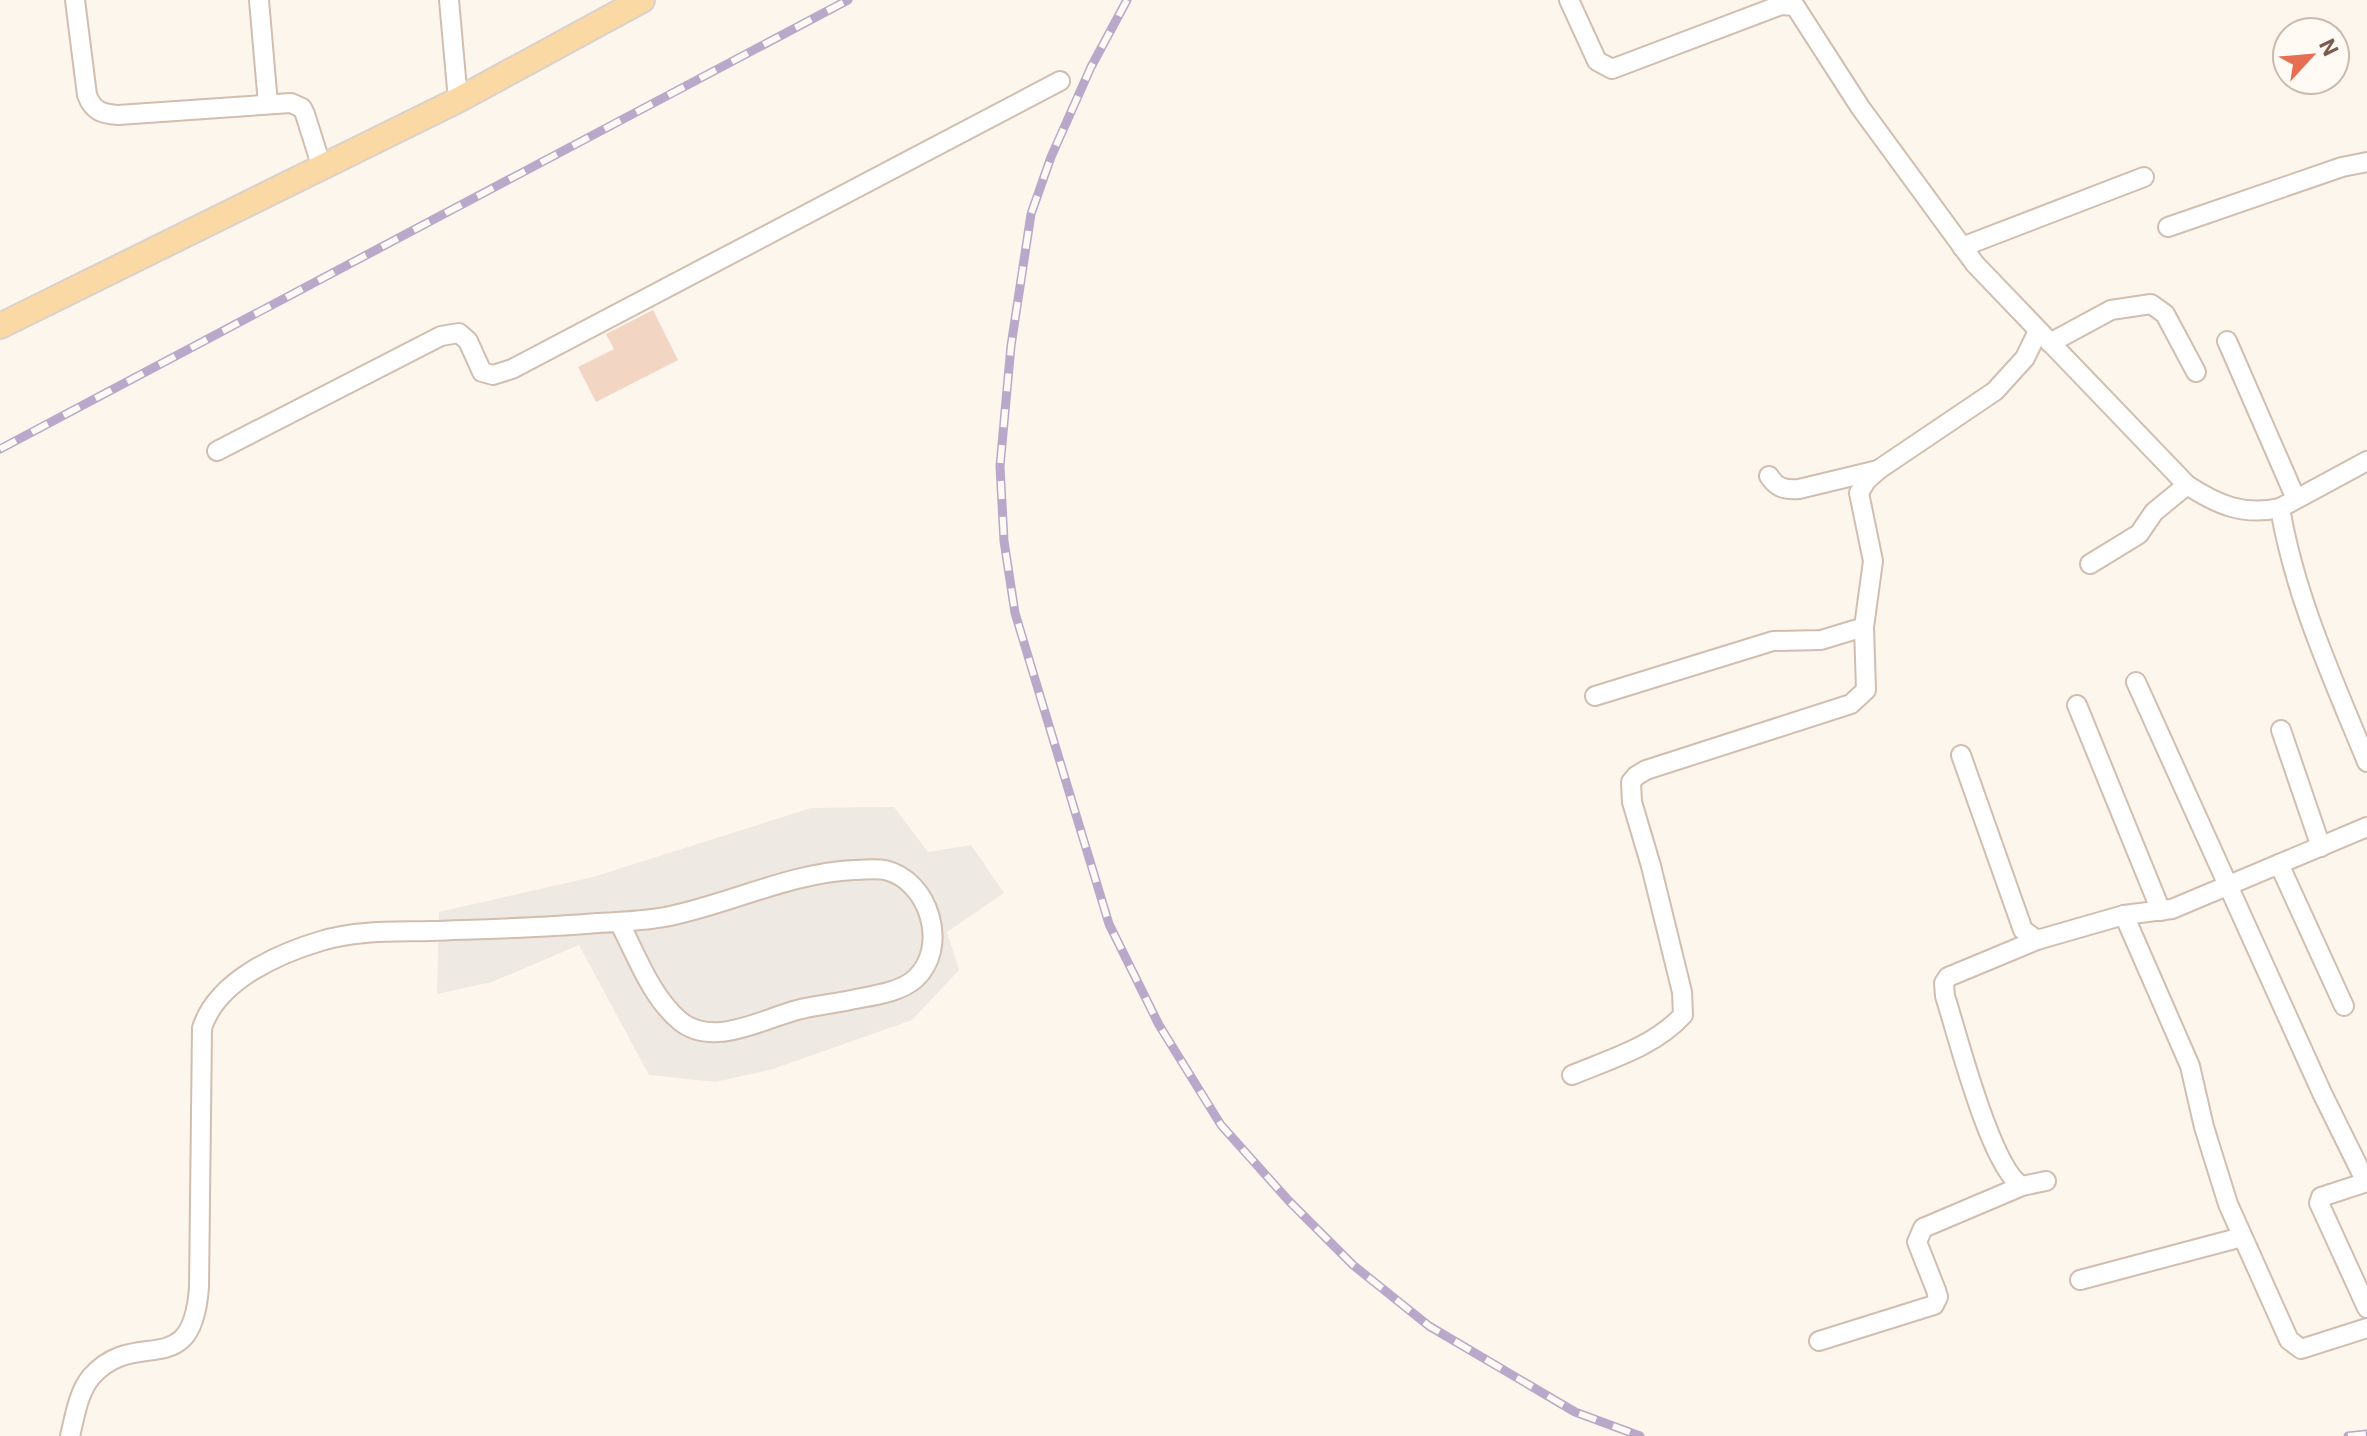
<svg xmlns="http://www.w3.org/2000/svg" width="2367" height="1436" font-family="Roboto,sans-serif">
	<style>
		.industrial { fill: #efe9e4 }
		.building { fill: #f3d5c3 }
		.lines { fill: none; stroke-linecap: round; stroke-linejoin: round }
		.minor-casing { stroke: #d1beb0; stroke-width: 22 }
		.major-casing { stroke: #dad1cd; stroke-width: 28 }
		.minor { stroke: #fff; stroke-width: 18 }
		.major { stroke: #fbd9a5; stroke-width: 24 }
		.rail-casing { stroke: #b9a8c9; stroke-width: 9 }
		.rail { stroke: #fffaf3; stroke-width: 6; stroke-dasharray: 18; stroke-linecap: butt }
	</style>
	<rect width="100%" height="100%" fill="#fdf6ec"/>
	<polygon class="industrial" points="894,807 928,852 971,845 1004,893 947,932 959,970 912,1020 770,1070 715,1082 649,1075 579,945 492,982 437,994 439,912 593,877 811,808"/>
	<polygon class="building" points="653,310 678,360 596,402 578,367 614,349 606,334"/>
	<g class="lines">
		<defs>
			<g id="minor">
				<path d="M75,0L87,95C93,111 102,114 118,115L291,103L302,108L305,114L322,168"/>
				<polyline points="259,0 268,104"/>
				<polyline points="449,0 458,100"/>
				<path d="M1569,0L1597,61L1612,69L1781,5L1795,6L1860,107L1975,264L2187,485C2218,505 2243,516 2280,508"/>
				<polyline points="2168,227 2342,167 2367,162"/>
				<polyline points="1962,247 2144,177"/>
				<polyline points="2227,341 2296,499"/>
				<polyline points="2050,343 2111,310 2151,304 2165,314 2196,372"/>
				<polyline points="217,451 441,336 459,333 468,341 482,372 493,375 512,369 1060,81"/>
				<path d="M2367,461L2280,508C2295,597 2333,679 2367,762"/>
				<path d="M1769,476C1777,488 1784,490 1799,489L1878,470"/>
				<polyline points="2090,564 2139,534 2154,512 2187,485"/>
				<polyline points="2136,682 2322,1093 2366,1182"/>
				<polyline points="1595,696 1773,641 1821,640 1864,627"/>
				<polyline points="2077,705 2161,911"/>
				<polyline points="2281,730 2321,847"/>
				<polyline points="1961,755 2023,930 2037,940 2124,915 2172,909 2367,827"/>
				<polyline points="2279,864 2344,1006"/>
				<polyline points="2124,915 2190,1066 2204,1127 2228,1204 2289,1340 2301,1349 2367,1328"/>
				<path d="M2037,940L1948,977L1944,983L1945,996C1957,1033 1991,1169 2022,1186L2046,1181"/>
				<path d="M1572,1075C1611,1059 1655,1046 1683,1015L1682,992L1651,866L1632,802L1631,782L1636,776L1646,770L1851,704L1866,690L1864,627L1873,561L1859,493L1866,481L1878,470L1995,391L2025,358L2038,331"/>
				<polyline points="2367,1182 2321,1197 2319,1203 2367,1308"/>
				<polyline points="2080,1280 2242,1237"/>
				<polyline points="1819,1341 1934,1305 1938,1297 1936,1290 1917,1242 1923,1228 2022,1186"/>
				<path d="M70,1436C75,1416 78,1393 91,1377C136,1325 192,1385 199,1287L202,1028C217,981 277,954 321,941C356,930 395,932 431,931C486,929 541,928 597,923C621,922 646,921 670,916C732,903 790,873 854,870C864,870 875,868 885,870C929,880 950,947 915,979C898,994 867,996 846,1001C830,1004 813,1006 797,1010C763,1019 713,1048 680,1021C651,997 636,954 619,922"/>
			</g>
			<polyline id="major" points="0,326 458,100 642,0"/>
		</defs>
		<use href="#minor" class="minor-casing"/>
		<use href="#major" class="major-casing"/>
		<use href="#minor" class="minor"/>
		<use href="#major" class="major"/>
		<defs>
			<g id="rail">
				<polyline points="1127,0 1091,67 1051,157 1031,214 1011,346 1000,466 1004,541 1015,613 1109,924 1159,1025 1221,1125 1289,1201 1353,1265 1429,1326 1575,1412 1640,1436"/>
				<polyline points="0,449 848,0"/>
				<polyline points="2348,1436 2367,1434"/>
			</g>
		</defs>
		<use href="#rail" class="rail-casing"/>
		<use href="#rail" class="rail"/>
	</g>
	<g transform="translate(2311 56) rotate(64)"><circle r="38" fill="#fffaf3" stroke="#cabbb1" stroke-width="2"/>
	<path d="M0-6L14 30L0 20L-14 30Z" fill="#e76f51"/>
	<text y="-12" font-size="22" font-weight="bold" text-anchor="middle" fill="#7a5c4d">N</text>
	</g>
</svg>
